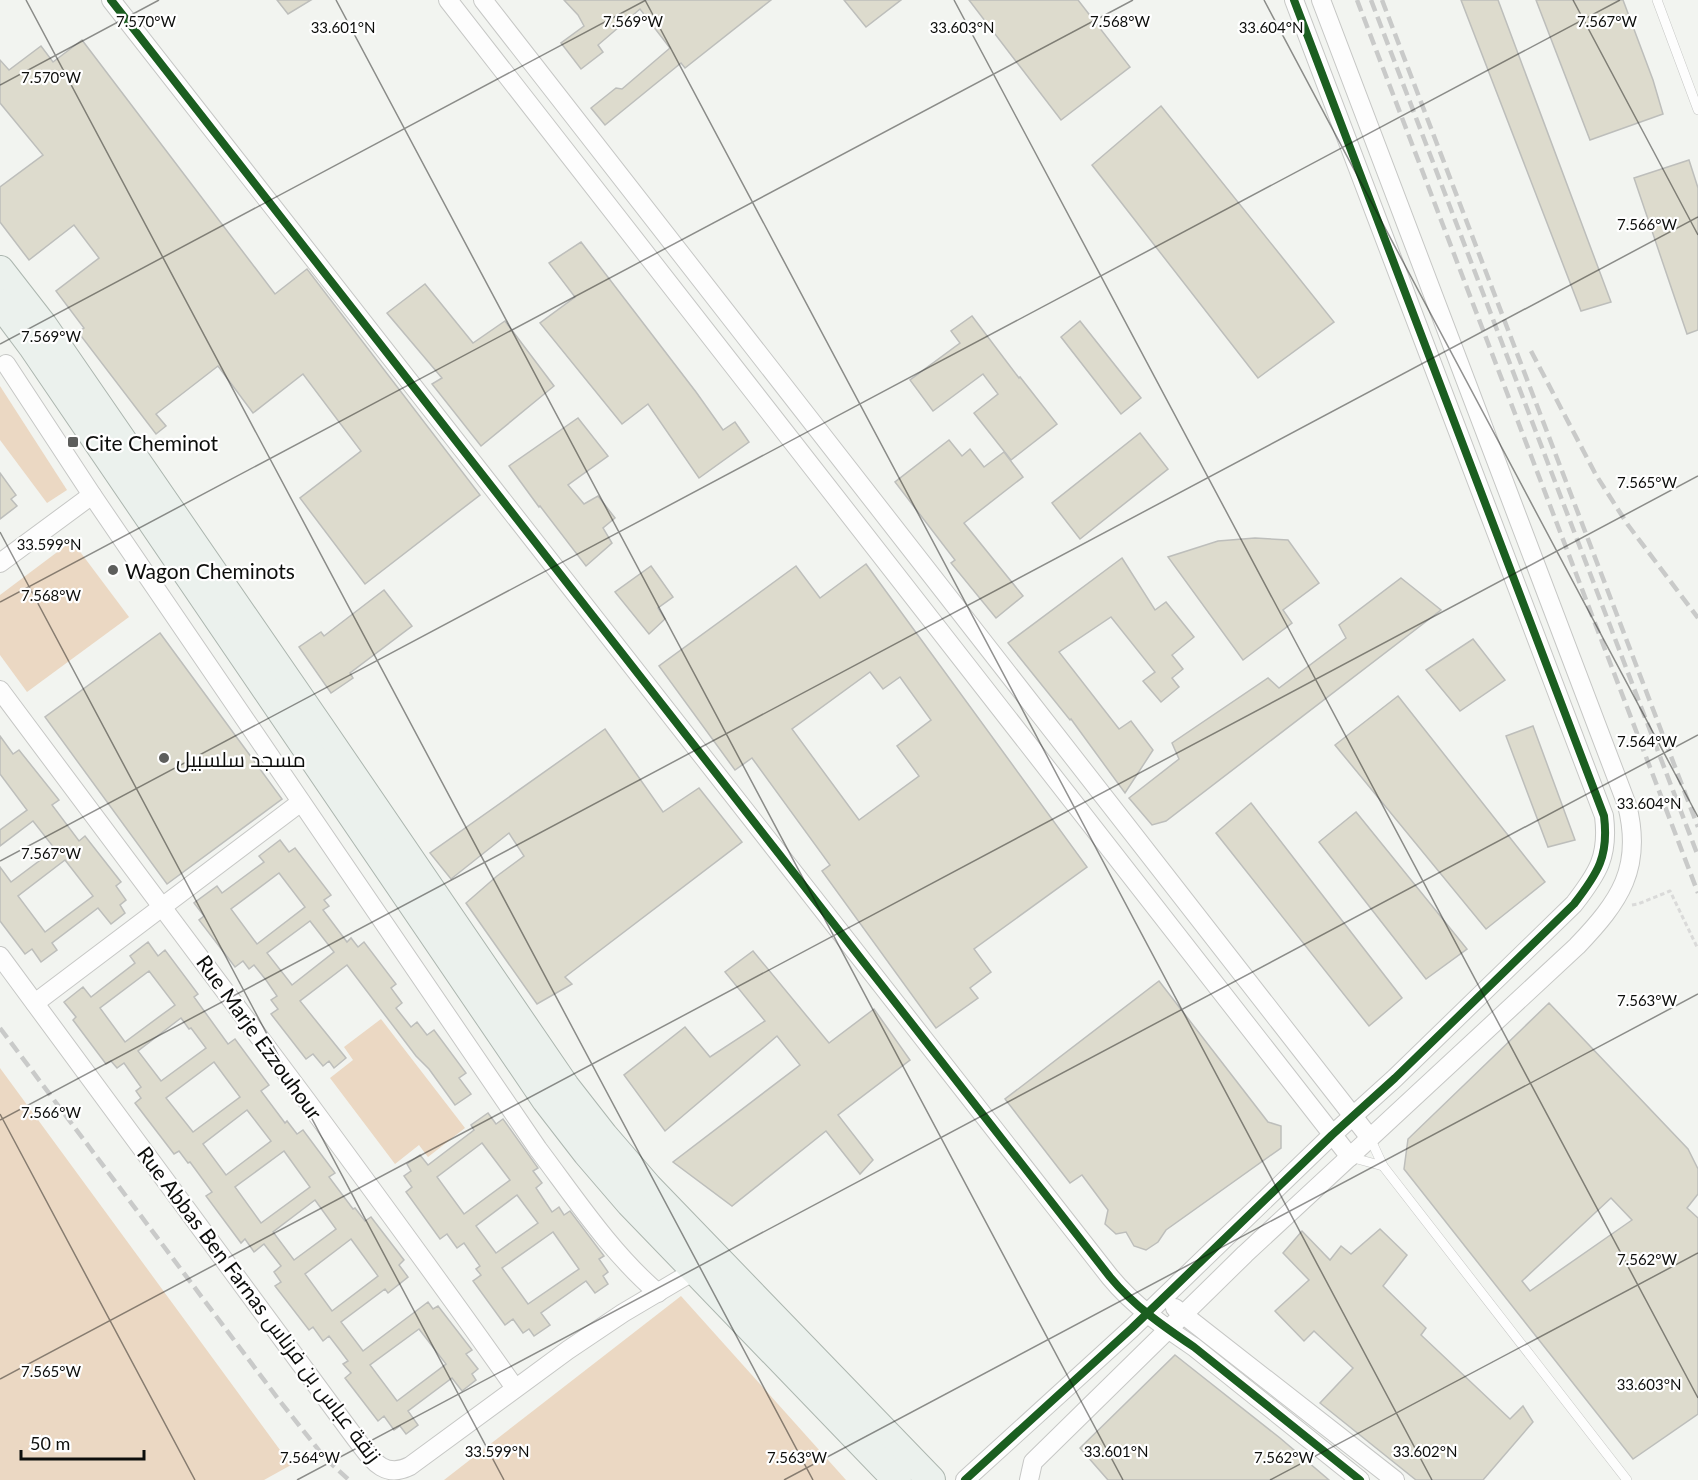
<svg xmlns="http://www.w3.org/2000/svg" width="1698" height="1480" font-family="Lato,Cairo,sans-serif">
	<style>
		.green { fill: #ebd8c3 }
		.building { fill: #dddbcd; stroke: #bdbebb; stroke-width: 1.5; fill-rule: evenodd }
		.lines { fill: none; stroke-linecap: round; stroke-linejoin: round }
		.service-casing { stroke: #c6c7c5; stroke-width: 10 }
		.minor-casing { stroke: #c6c7c5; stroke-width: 20 }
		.primary-casing { stroke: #acb6af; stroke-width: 30 }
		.path { stroke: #dadad9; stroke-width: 3; stroke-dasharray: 4.5 3; stroke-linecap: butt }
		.service { stroke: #fdfdfd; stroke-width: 9 }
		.minor { stroke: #fdfdfd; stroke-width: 18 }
		.primary { stroke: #ebf1ed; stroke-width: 28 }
		.rail { stroke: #c9cac9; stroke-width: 4.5; stroke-dasharray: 12 6; stroke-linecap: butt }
		.cycleway-casing { stroke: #fff; stroke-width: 11 }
		.cycleway { stroke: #1b5e20; stroke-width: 8 }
		.ticks { fill: none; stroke: #0d0e0c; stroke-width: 1.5; stroke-opacity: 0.45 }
		.poi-dot { fill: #5d5e5c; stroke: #fff; stroke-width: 2 }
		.labels { text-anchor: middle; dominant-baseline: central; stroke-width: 4.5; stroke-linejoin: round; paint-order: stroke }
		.poi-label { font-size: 21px; fill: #0d0e0c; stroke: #fff; text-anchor: start }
		.street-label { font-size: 21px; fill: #0d0e0c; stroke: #fff }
		.ticks-label { font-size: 15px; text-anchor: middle; fill: #0d0e0c; stroke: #fff; stroke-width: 4.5; stroke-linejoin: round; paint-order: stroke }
	</style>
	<rect width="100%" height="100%" fill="#f2f4f0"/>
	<g class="green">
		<polygon points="0,386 67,490 47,503 0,440"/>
		<polygon points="72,541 129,617 27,692 0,655 0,595"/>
		<polygon points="381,1019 465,1128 428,1157 419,1145 395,1164 330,1078 353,1060 344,1047"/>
		<polygon points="0,1068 291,1465 264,1480 0,1480"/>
		<polygon points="681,1296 846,1480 444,1480"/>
	</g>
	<g class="building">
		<polygon points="277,0 311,0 288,14"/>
		<polygon points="564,0 771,0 685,68 681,63 605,125 591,108 616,88 622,89 670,48 640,9 598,45 603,52 581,69 561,43 584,26 578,15"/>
		<polygon points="844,0 901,0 866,27"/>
		<polygon points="969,0 1078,0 1130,67 1061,120"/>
		<polygon points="1461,0 1498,0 1611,302 1581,311"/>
		<polygon points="1536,0 1623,0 1653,80 1663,114 1590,140"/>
		<polygon points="82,40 275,294 307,269 480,495 365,584 300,498 361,451 303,374 253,413 218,366 156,414 166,426 156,434 78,332 84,328 56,291 99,258 74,225 29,260 0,222 0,187 43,155 0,103 0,60 9,70 41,46 53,62"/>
		<polygon points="1161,106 1334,322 1258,378 1092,165"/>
		<polygon points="1689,160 1698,188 1698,330 1687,334 1634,178"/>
		<polygon points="581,242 696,392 723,430 735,422 749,442 699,478 648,404 622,424 540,323 575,297 549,263"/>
		<polygon points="425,284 473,343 505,321 554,386 481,446 432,384 442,378 387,313"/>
		<polygon points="972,316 1019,378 1020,377 1057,424 1011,460 974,413 998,394 983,374 933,411 910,380 960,343 951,331"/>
		<polygon points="1080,321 1141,398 1121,414 1061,337"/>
		<polygon points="578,418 608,456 568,485 584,504 598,496 615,518 603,528 612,543 586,566 540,506 539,507 509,466"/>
		<polygon points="1140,433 1168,469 1080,539 1052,503"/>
		<polygon points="949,440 962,456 970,449 984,467 1004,452 1023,477 964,523 1023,596 996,618 951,563 955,560 895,482"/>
		<polygon points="0,473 16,495 11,499 17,506 0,519"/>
		<polygon points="1255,538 1288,540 1319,583 1283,610 1292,623 1243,660 1168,557 1218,541"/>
		<polygon points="1122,558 1155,610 1166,602 1194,637 1172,655 1183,669 1172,678 1179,687 1161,702 1143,681 1155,672 1111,617 1059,652 1119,729 1131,721 1153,750 1125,793 1071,719 1070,720 1008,643"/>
		<path d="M866,564L1087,867L974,949L991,972L970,988L978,998L936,1028L822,871L830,865L752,758L735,770L659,666L796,566L820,598ZM870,672L883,689L900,677L931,720L897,746L919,776L859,820L792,729Z"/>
		<polygon points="651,566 673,597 658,608 665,619 649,634 615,592"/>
		<polygon points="1401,578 1441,610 1166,821 1152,825 1129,798 1179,759 1172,743 1268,678 1279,688 1346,638 1339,625"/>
		<polygon points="384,590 412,626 350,673 353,678 331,693 299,647 321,632 324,636"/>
		<polygon points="160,633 282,799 167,884 45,717"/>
		<polygon points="1473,639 1505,680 1460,711 1426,670"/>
		<polygon points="1398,696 1545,882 1486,929 1335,745"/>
		<polygon points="1533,726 1575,840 1548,847 1506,736"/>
		<polygon points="605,729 663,812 699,788 742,842 565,977 572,984 537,1004 466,903 497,876 524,856 509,833 451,879 430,853"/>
		<path d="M0,736L13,754L19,750L59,800L52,805L79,841L85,836L121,882L116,886L126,900L120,905L125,913L111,924L98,908L52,943L57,950L41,962L32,949L25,954L0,921V867L11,882L55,849L33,821L0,846V830L27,810L0,774ZM65,860L93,896L45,932L18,896Z"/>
		<polygon points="1251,803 1402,998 1369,1026 1216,833"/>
		<polygon points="1356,812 1467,949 1426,979 1319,842"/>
		<path d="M280,840L289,852L295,848L331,895L324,900L329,906L323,910L347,942L351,938L358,947L364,942L396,984L391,988L402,1003L396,1008L411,1027L417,1022L427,1035L434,1030L466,1073L459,1078L471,1094L455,1105L429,1069L416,1056L347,965L300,1001L346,1058L334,1068L329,1061L323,1066L313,1054L306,1059L271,1014L278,1009L271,1000L277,996L266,980L254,965L249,969L243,961L235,967L199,920L204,916L194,903L217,886L222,893L264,862L259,856ZM279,873L305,907L257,944L231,909ZM310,921L334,952L292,985L267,953Z"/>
		<path d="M148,942L158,956L165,950L198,994L194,997L228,1044L235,1039L269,1085L261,1091L285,1123L287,1121L297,1134L303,1130L335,1173L329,1177L353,1209L355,1208L365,1221L371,1217L404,1260L399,1265L408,1277L388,1293L385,1289L341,1322L363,1351L428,1302L433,1309L438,1306L472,1350L466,1354L478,1369L472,1374L476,1380L462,1391L452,1378L408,1411L418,1425L406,1434L400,1426L394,1430L384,1416L378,1421L345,1378L351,1373L343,1364L348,1361L339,1349L329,1336L323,1341L313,1327L309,1330L275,1286L281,1282L274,1272L281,1266L264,1244L254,1252L245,1239L241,1243L206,1196L212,1192L190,1162L188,1163L179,1151L174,1154L135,1103L141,1098L136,1091L141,1087L124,1063L117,1068L111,1061L106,1064L73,1020L76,1017L64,1002L83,987L91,997L135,963L130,956ZM149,971L175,1005L125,1042L100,1008ZM181,1018L189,1029L191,1028L206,1048L161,1081L138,1051ZM214,1062L240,1097L193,1132L166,1098ZM247,1110L271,1141L226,1175L203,1144ZM284,1151L310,1187L261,1223L235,1187ZM315,1200L336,1229L294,1260L273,1232ZM351,1239L378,1276L332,1311L305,1274ZM419,1329L446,1364L397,1401L370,1365Z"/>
		<polygon points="753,951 829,1043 874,1009 910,1060 838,1115 873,1160 860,1174 826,1131 732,1206 673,1162 800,1065 777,1036 665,1131 624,1075 685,1027 710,1057 765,1021 725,972"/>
		<polygon points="1159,981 1268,1122 1281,1126 1281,1148 1166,1230 1158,1242 1146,1250 1134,1246 1126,1232 1116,1234 1105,1224 1108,1210 1082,1175 1070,1183 1005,1099"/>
		<path d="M1549,1003L1688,1149L1698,1169V1194L1687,1208L1698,1218V1414L1633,1459L1404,1169L1408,1139ZM1611,1198L1632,1220L1530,1291L1522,1281Z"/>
		<path d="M488,1113L496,1124L503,1119L538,1168L533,1171L542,1183L536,1188L552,1212L559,1207L564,1215L570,1211L604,1256L599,1259L608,1272L603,1276L608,1284L595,1293L586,1281L541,1313L550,1325L534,1336L529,1329L523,1333L513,1319L505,1325L473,1281L481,1275L476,1269L480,1266L464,1243L457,1248L447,1234L440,1239L406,1192L412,1187L404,1176L411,1171L407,1164L420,1155L428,1165L474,1130L471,1125ZM482,1143L510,1180L464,1214L437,1177ZM517,1195L538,1223L496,1253L476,1226ZM553,1232L579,1269L528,1304L502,1268Z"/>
		<polygon points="1380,1229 1407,1255 1383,1286 1426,1328 1421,1335 1510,1419 1523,1406 1533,1422 1483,1480 1416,1480 1320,1403 1353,1368 1314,1331 1304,1341 1275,1311 1309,1280 1283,1253 1302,1231 1330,1260 1341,1246 1351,1254"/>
		<polygon points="1175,1355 1280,1438 1329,1480 1108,1480 1080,1448"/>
	</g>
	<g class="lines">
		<defs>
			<g id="service">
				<polyline points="1657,0 1698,110"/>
				<polyline points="1370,1138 1383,1166 1627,1480"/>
				<polyline points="1350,1157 1383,1166"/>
			</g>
			<g id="minor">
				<path d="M111,0L1110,1277C1134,1306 1163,1326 1194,1347L1360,1480"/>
				<polyline points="448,0 1350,1157"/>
				<polyline points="483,0 1370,1138"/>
				<path d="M6,364L92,495L538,1149C575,1198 611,1253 658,1293"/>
				<polyline points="0,563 92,495"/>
				<path d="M0,690C103,827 206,964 307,1101C377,1196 447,1291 515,1388"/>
				<path d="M0,956L356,1439C371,1458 383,1480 410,1466L568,1350L623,1313L694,1271"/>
				<polyline points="35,1003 301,802"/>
				<polyline points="1175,1308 1395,1480"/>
				<path d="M965,1480L1132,1328L1332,1135L1395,1078L1574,904C1598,873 1609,856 1604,816L1294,0"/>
				<path d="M1029,1480L1033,1462L1245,1254L1577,946C1620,901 1643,868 1627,805L1321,0"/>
			</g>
			<g id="primary">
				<polyline points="0,270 42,324 319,726 565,1086 604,1136 648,1187 931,1480"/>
				<polyline points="0,303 33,347 546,1100 587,1153 630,1203 897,1480"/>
			</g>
		</defs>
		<use href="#service" class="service-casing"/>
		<use href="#minor" class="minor-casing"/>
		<use href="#primary" class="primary-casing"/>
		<polyline class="path" points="1632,905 1638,904 1670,891 1698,949"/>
		<use href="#service" class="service"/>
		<use href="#minor" class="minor"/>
		<use href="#primary" class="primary"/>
		<g class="rail">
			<polyline points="1357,0 1698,893"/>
			<polyline points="1371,0 1698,856"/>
			<polyline points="1382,0 1698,827"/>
			<polyline points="1531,351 1596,475 1628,525 1698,618"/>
			<polyline points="0,1028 279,1400 325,1458 349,1480"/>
		</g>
		<defs>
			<g id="cycleway">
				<path d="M111,0L1110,1277C1134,1306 1163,1326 1194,1347L1360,1480"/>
				<path d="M965,1480L1132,1328L1332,1135L1395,1078L1574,904C1598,873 1609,856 1604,816L1294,0"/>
			</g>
		</defs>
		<use href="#cycleway" class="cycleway-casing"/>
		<use href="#cycleway" class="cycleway"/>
	</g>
	<path class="ticks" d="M26,0L813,1480M336,0L1123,1480M645,0L1432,1480M954,0L1698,1398M1264,0L1698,817M1573,0L1698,235M0,85L159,0M0,344L646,0M0,532L504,1480M0,602L1133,0M0,861L1620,0M0,1114L195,1480M0,1120L1698,217M0,1379L1698,476M297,1480L1698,735M784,1480L1698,994M1270,1480L1698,1253"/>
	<g class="poi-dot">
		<rect x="67" y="436" width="12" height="12" rx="3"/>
		<circle cx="113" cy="570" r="6"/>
		<circle cx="164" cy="758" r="6"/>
	</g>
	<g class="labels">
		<g class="poi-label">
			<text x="85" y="442">Cite Cheminot</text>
			<text x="125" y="570">Wagon Cheminots</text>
			<text x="176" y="758">مسجد سلسبيل</text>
		</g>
		<g class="street-label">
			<text transform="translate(260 1037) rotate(54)">Rue Marje Ezzouhour</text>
			<text transform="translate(260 1304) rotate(53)">Rue Abbas Ben Farnas زنقة عباس بن فرناس</text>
		</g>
	</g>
	<g class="ticks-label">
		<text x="146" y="27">7.570°W</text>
		<text x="633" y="27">7.569°W</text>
		<text x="1120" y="27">7.568°W</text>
		<text x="1607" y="27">7.567°W</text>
		<text x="343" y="33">33.601°N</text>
		<text x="962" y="33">33.603°N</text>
		<text x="1271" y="33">33.604°N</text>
		<text x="51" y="83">7.570°W</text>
		<text x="1647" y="230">7.566°W</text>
		<text x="51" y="342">7.569°W</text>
		<text x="1647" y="488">7.565°W</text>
		<text x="49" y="550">33.599°N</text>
		<text x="51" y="601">7.568°W</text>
		<text x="1647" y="747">7.564°W</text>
		<text x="1649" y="809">33.604°N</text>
		<text x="51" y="859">7.567°W</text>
		<text x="1647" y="1006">7.563°W</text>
		<text x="51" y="1118">7.566°W</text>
		<text x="1647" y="1265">7.562°W</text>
		<text x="51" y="1377">7.565°W</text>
		<text x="1649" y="1390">33.603°N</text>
		<text x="497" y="1457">33.599°N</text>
		<text x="1116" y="1457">33.601°N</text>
		<text x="1425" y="1457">33.602°N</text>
		<text x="310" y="1463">7.564°W</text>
		<text x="797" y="1463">7.563°W</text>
		<text x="1284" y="1463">7.562°W</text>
	</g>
	<path d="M21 1450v9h123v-9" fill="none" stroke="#0d0e0c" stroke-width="3"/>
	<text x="30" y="1450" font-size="18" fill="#0d0e0c" stroke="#ffffff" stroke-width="4.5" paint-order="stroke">50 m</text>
</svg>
